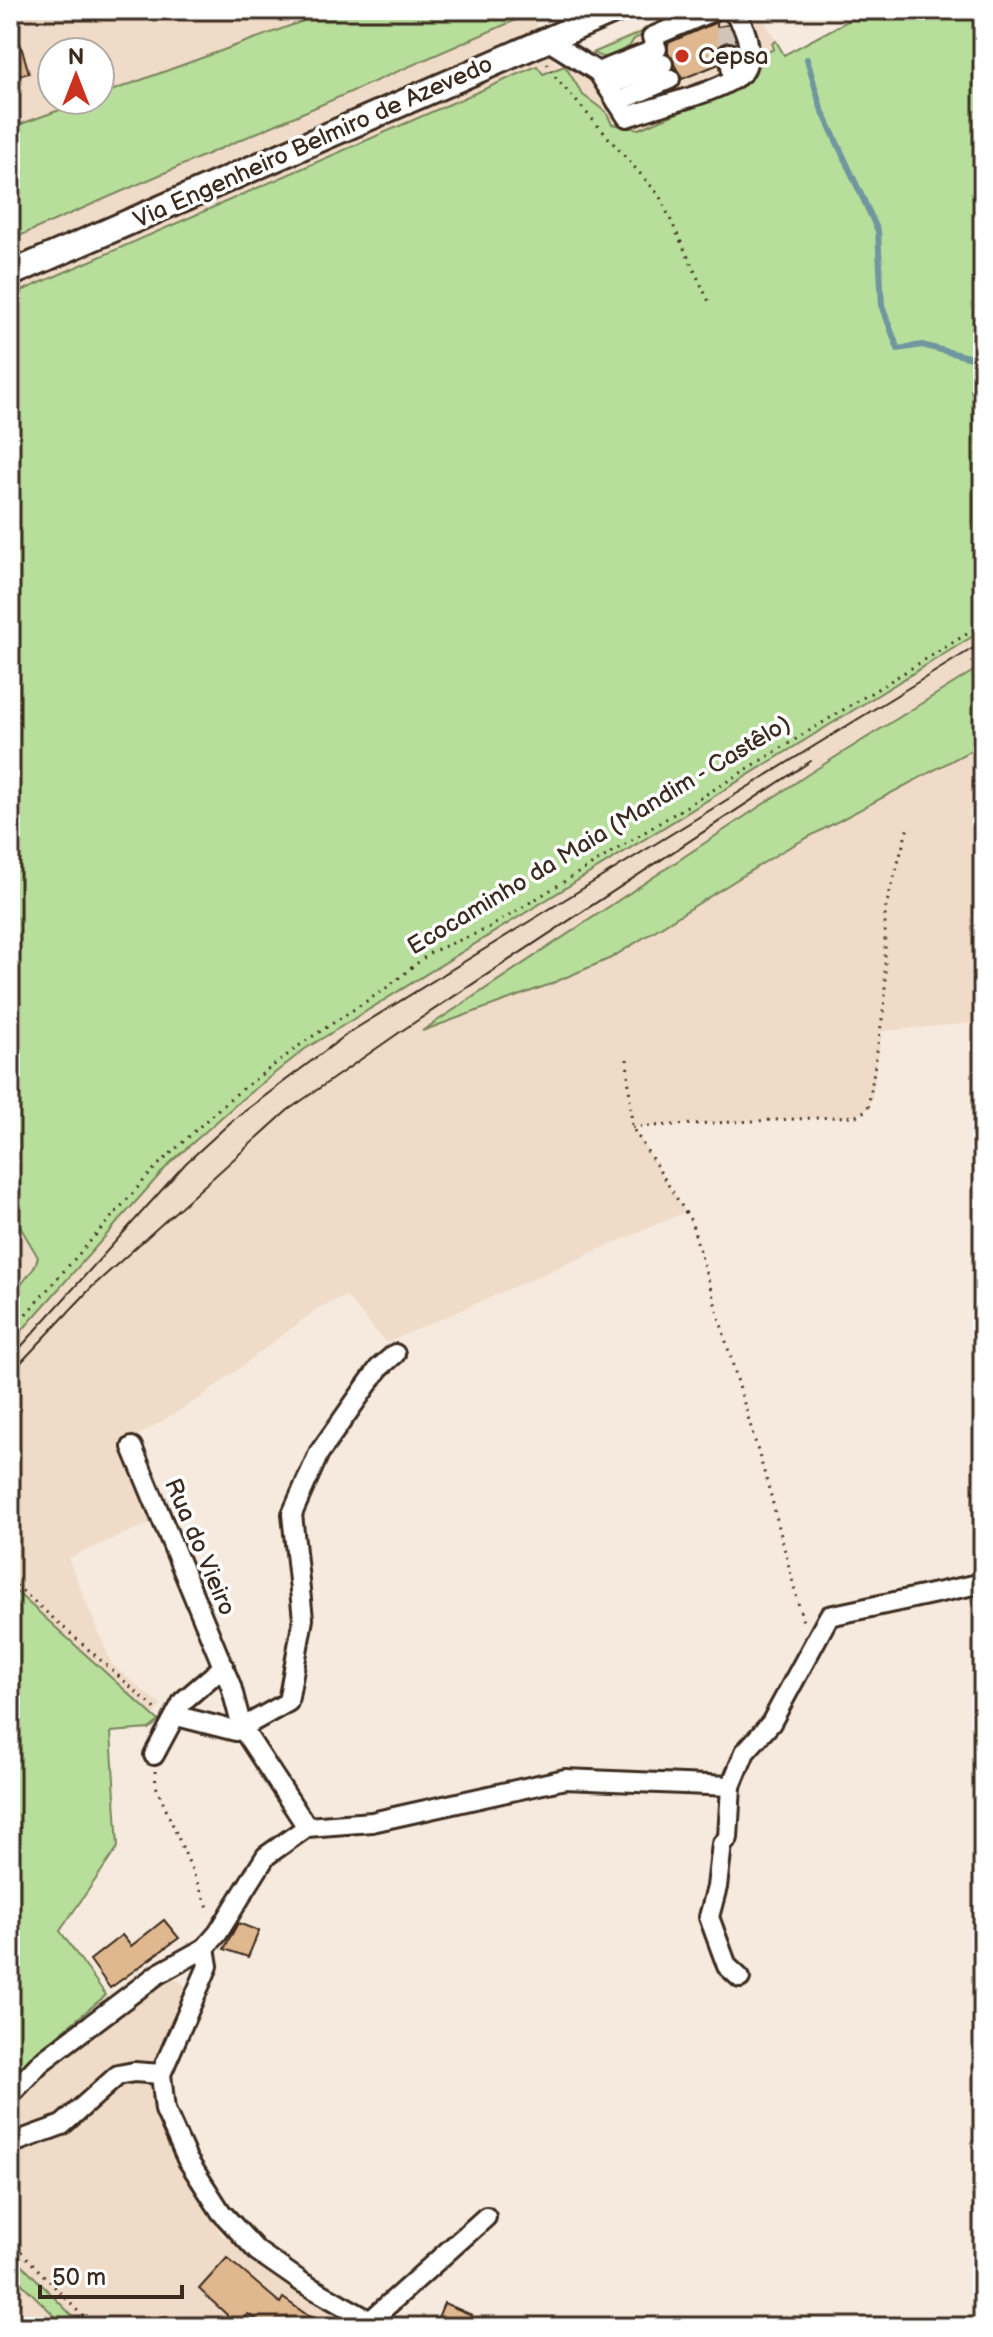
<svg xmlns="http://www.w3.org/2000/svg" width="993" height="2337" font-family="'Balsamiq Sans',sans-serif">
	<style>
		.built { fill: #efdbc7; fill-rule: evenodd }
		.green { fill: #b7df9b; stroke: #79845c; stroke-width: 2 }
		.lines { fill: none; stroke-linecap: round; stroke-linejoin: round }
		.stream { stroke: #70969f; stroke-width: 6 }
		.building { fill: #e0b890; stroke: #3b2a1e; stroke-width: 2 }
		.minor-tunnel { stroke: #d1c4b8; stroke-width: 18; stroke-dasharray: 18 9; stroke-linecap: butt }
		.minor-casing { stroke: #3b2a1e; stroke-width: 24 }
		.major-casing { stroke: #3b2a1e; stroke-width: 30 }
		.path { stroke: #3b2a1e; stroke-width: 3; stroke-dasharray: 2 6; stroke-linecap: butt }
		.minor { stroke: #fff; stroke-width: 18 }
		.major { stroke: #fff; stroke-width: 24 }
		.tram { stroke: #3b2a1e; stroke-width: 2 }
		.poi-dot { fill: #c8321e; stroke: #fff; stroke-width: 3 }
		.labels { text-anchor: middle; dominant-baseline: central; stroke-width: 7; stroke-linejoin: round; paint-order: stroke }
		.poi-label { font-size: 24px; fill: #3b2a1e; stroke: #fff; text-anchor: start }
		.street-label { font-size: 24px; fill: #3b2a1e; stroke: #fff }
	</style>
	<rect width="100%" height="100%" fill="#f6eade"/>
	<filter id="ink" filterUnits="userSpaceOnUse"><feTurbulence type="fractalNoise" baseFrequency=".0125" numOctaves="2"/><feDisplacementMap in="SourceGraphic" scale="16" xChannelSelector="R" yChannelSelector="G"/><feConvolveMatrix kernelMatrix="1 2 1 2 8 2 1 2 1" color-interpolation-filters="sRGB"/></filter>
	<g filter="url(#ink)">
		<g class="built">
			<path d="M10,10H529L557,66L687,10H759L788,63L983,578V800L969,810L983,951V1017L974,1023L882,1031L872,1097L868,1109L856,1116L633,1127L685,1212L386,1343L346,1296L318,1308L203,1396L119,1447L150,1523L68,1558L112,1665L161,1705L154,1716L159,1721L149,1729L111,1732L118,1847L60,1931L106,1995L41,2049L10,2081ZM52,52H100V100H52Z"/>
			<polygon points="173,1977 189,1988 149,2090 221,2234 375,2327 10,2327 10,2116 31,2082"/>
		</g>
		<g class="green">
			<polygon points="316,10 539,10 10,240 10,128 87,100 100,100 100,95 317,16"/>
			<polygon points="693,10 700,10 634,39 629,47 605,58 593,53"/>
			<polygon points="868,10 983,10 983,630 305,1049 241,1100 170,1163 10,1344 10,1299 34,1268 38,1257 10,1210 10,296 537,66 543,74 565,66 583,95 606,112 612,124 639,129 731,91 751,74 759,56 774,49 772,43 776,41 784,55"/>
			<polygon points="983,665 983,744 784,850 611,958 548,985 422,1031 810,773"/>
			<polygon points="10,1586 159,1721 149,1729 111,1732 118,1847 60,1931 106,1995 41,2049 10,2081"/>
			<polygon points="10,2252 83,2327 66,2327 10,2272"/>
		</g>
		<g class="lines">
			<g class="stream">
				<polyline points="807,59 821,108 878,231 882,306 898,349 922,345 983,361"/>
				<polyline points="983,364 973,390 979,405 983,405"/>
			</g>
		</g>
		<g class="building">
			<polygon points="717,22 717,27 728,25 736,44 722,43 718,49 719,64 682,79 668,53 668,43"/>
			<polygon points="14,23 29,73 10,78 10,24"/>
			<polygon points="164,1920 179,1938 110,1988 90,1960 122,1935 131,1946"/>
			<polygon points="238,1923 259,1931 248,1957 224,1949"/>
			<polygon points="227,2258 280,2303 283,2298 324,2327 266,2327 248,2314 238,2325 199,2289"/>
			<polygon points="444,2303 472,2315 467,2327 434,2327"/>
		</g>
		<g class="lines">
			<polyline class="minor-tunnel" points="725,26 729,53"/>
			<defs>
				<g id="minor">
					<path d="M547,40L598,72L627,117C660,104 720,94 744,71C754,51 747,24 730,10"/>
					<polyline points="729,53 733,78"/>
					<polyline points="598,72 657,49 652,37 715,10"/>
					<polyline points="607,86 663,64"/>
					<polyline points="617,102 670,79"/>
					<polyline points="132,1447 231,1686 242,1728 307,1827"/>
					<polyline points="177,1716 236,1731 288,1702 303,1619 292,1514 319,1453 379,1368 395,1354"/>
					<polyline points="154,1755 183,1701 224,1666"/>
					<polyline points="731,1786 728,1838 722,1844 717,1887 709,1917 727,1966 740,1978"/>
					<polyline points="205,1948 208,1966 161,2074 165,2110 187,2159 221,2212 257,2251 303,2283 381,2327"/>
					<polyline points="10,2095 40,2063 158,1974 205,1948 218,1933 266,1856 307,1827 372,1822 565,1779 731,1786 745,1752 771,1723 829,1616 983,1583"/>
					<polyline points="10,2144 62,2125 118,2075 134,2072 161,2074"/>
					<polyline points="370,2321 486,2217"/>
				</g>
				<polyline id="major" points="10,274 616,10"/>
			</defs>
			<use href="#minor" class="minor-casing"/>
			<use href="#major" class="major-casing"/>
			<g class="path">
				<polyline points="547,63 556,78 659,195 709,302"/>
				<polyline points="627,1059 632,1127 691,1221 771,1496 804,1626"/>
				<polyline points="632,1127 856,1116 868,1109 885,1000 885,910 908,827"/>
				<polyline points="10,1332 155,1168 227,1101 304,1042 385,989 431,952 487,929 983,624"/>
				<polyline points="10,1580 158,1711"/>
				<polyline points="155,1771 156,1786 210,1912"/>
				<polyline points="10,2240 93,2327"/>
			</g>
			<use href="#minor" class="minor"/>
			<use href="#major" class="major"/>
			<g class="tram">
				<polyline points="10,1359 186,1163 233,1120 350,1032 983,642"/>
				<polyline points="10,1374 92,1287 288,1110 403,1030 811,761"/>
			</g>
		</g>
	</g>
	<circle class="poi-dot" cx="682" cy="56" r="8"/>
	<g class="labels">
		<g class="poi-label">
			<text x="698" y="56">Cepsa</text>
		</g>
		<g class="street-label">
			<text transform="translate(313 142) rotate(-24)">Via Engenheiro Belmiro de Azevedo</text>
			<text transform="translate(599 835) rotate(-31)">Ecocaminho da Maia (Mandim - Castêlo)</text>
			<text transform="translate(200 1547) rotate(67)">Rua do Vieiro</text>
		</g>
	</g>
	<rect width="993" height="2337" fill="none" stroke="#fff" stroke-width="40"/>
	<rect x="20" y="20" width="953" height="2297" fill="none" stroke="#3b2a1e" stroke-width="3" filter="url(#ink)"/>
	<g transform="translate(76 76)"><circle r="38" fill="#ffffff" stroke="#b1aaa5" stroke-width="2"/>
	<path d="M0-6L14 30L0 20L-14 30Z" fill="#c8321e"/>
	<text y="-12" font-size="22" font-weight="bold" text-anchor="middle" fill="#3b2a1e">N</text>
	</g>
	<path d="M40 2285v12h142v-12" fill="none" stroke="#3b2a1e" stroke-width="4"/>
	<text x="52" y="2285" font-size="24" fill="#3b2a1e" stroke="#ffffff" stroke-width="6" paint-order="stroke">50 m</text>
</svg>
